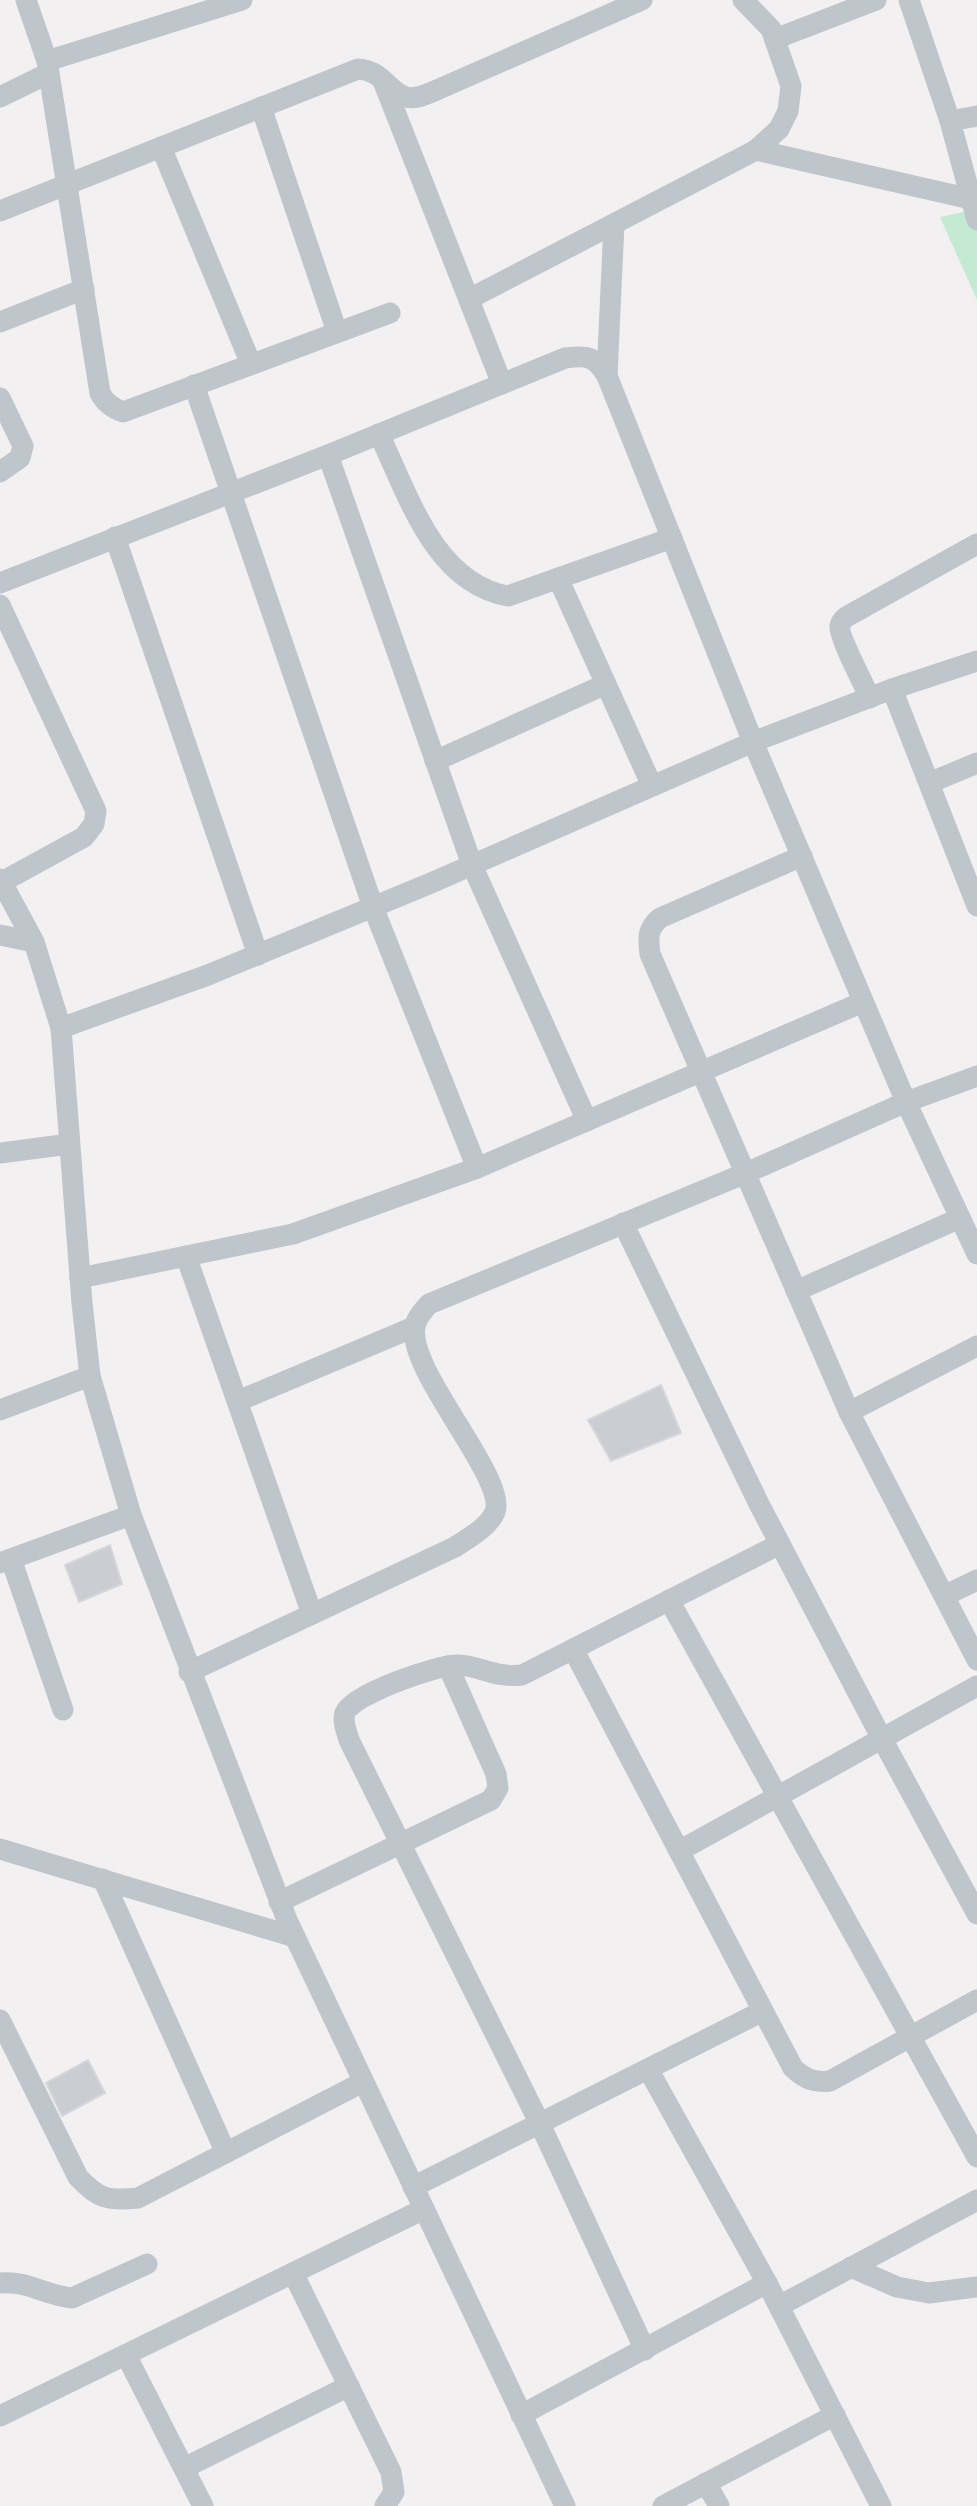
<svg xmlns="http://www.w3.org/2000/svg" width="977" height="2506" font-family="'Sofia Sans Condensed',sans-serif">
	<style>
		.green { fill: #c5ead3 }
		.building { fill: #cbcdd2; stroke: #d5d7db; stroke-width: 2 }
		.lines { fill: none; stroke-linecap: round; stroke-linejoin: round }
		.minor { stroke: #bec5cb; stroke-width: 21 }
	</style>
	<rect width="100%" height="100%" fill="#f2f0f0"/>
	<polygon class="green" points="977,209 977,300 940,217"/>
	<g class="building">
		<polygon points="661,1385 681,1433 611,1461 588,1420"/>
		<polygon points="110,1545 122,1584 79,1602 65,1565"/>
		<polygon points="88,2060 105,2093 62,2116 46,2083"/>
	</g>
	<g class="lines">
		<g class="minor">
			<path d="M26,0L47,61L100,393C105,403 112,408 123,412L390,313"/>
			<polyline points="909,0 950,121 977,220"/>
			<polyline points="775,39 876,0"/>
			<polyline points="47,61 242,0"/>
			<polyline points="383,81 502,384"/>
			<polyline points="0,97 49,73"/>
			<polyline points="261,107 337,332"/>
			<polyline points="950,121 977,116"/>
			<polyline points="161,147 251,364"/>
			<polyline points="756,150 971,199"/>
			<path d="M0,211L358,69C384,71 387,91 406,97C416,100 430,93 439,89L642,0"/>
			<polyline points="469,299 756,150 779,129 788,111 791,86 771,29 743,0"/>
			<polyline points="0,322 84,289"/>
			<polyline points="607,376 614,224"/>
			<polyline points="194,385 373,907 477,1168"/>
			<polyline points="0,398 23,446 20,458 0,472"/>
			<path d="M379,434C408,494 434,583 508,596L672,538"/>
			<polyline points="115,537 258,955"/>
			<polyline points="558,578 652,786"/>
			<polyline points="0,583 328,455 472,865 587,1121"/>
			<polyline points="0,605 96,811 94,824 84,837 2,882"/>
			<polyline points="977,661 892,689 753,742 906,1102 977,1254"/>
			<polyline points="892,689 977,906"/>
			<path d="M870,698C864,685 838,635 840,626C841,621 843,620 846,617L977,544"/>
			<polyline points="435,761 606,684"/>
			<polyline points="929,783 977,763"/>
			<path d="M802,856L660,918C647,929 648,938 650,954L849,1412L977,1660"/>
			<polyline points="0,879 34,942 61,1028 82,1303 90,1376 131,1515 287,1920 565,2506"/>
			<polyline points="0,935 34,942"/>
			<path d="M61,1028L208,975L431,883L753,742L607,376C595,356 587,355 565,358L328,455"/>
			<polyline points="0,1153 69,1144"/>
			<polyline points="623,1223 759,1504 881,1737 977,1914"/>
			<polyline points="186,1256 312,1614"/>
			<polyline points="80,1278 293,1234 477,1168 863,1002"/>
			<polyline points="796,1291 960,1218"/>
			<polyline points="238,1401 414,1327"/>
			<polyline points="0,1410 90,1376"/>
			<polyline points="849,1412 977,1346"/>
			<polyline points="11,1559 63,1710"/>
			<polyline points="0,1563 131,1515"/>
			<polyline points="944,1596 977,1580"/>
			<polyline points="669,1600 977,2157"/>
			<path d="M573,1649L793,2068C805,2079 814,2083 830,2081L977,2000"/>
			<path d="M189,1672L455,1547C468,1538 488,1528 495,1512C508,1479 406,1369 415,1327C416,1318 423,1311 429,1304L746,1173L906,1102L977,1076"/>
			<polyline points="0,1849 295,1937"/>
			<polyline points="679,1851 977,1686"/>
			<polyline points="103,1879 226,2153"/>
			<polyline points="279,1902 491,1800 498,1788 496,1774 448,1666"/>
			<path d="M0,2020L78,2177C98,2199 108,2201 138,2198L363,2082"/>
			<polyline points="648,2069 767,2283 881,2506"/>
			<polyline points="413,2187 763,2011"/>
			<polyline points="851,2267 897,2287 929,2293 977,2287"/>
			<polyline points="293,2273 391,2472 394,2492 385,2506"/>
			<path d="M0,2283C26,2280 47,2296 72,2298L147,2264"/>
			<polyline points="779,2306 977,2200"/>
			<path d="M645,2350L540,2124L349,1740C347,1732 342,1722 345,1713C351,1695 438,1664 458,1665C481,1666 494,1678 522,1675L780,1544"/>
			<polyline points="126,2355 203,2506"/>
			<polyline points="521,2415 767,2283"/>
			<polyline points="0,2416 424,2209"/>
			<polyline points="184,2468 349,2386"/>
			<polyline points="706,2483 719,2506"/>
			<polyline points="663,2506 835,2415"/>
		</g>
	</g>
</svg>
